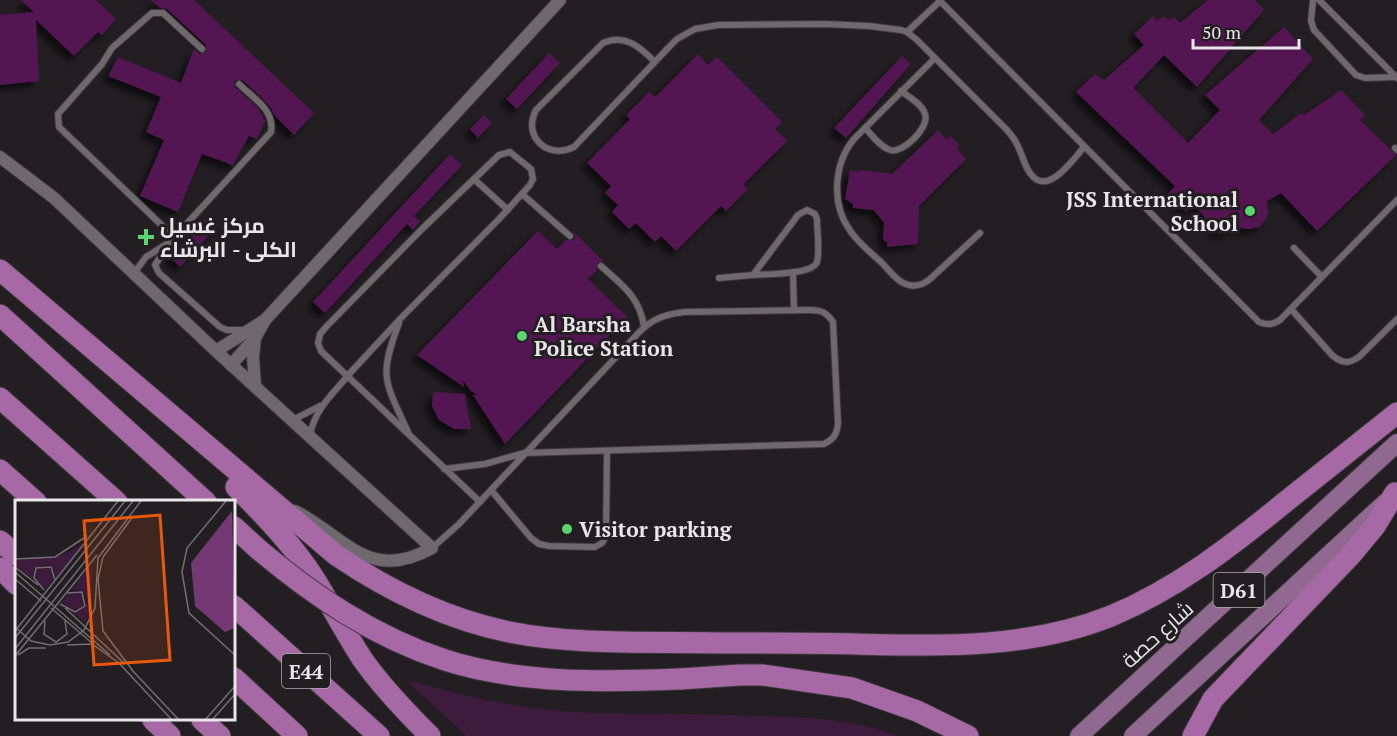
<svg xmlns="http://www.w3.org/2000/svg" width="1397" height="736" font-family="'PT Serif',Cairo,serif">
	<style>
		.green { fill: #3c1b3c }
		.building { fill: #521853; filter: url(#shadow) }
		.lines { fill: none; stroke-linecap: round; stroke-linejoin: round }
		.lane-casing { stroke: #3d393d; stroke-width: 8 }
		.street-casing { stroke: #3d393d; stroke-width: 14 }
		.primary-casing { stroke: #3d393d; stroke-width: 20 }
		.highway-casing { stroke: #3d393d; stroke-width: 23 }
		.lane { stroke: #6f696e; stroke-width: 6 }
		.street { stroke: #6f696e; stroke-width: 12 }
		.primary { stroke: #916990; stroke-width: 18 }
		.highway { stroke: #a769a6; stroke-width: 21 }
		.highway-bridge-casing { stroke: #3d393d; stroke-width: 23; stroke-linecap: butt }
		.highway-bridge { stroke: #a769a6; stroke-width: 21 }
		.poi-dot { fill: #59d56f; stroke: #221e22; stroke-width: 2 }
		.labels { text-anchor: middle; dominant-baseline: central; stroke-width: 6; stroke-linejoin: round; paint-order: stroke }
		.shield { fill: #221e22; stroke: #adaaad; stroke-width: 1.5 }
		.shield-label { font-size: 20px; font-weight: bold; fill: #e9e6e9 }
		.poi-label { font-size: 21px; font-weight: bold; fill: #e9e6e9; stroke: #221e22; text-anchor: start }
		.street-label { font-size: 21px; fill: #e9e6e9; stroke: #221e22 }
		.inset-road { fill: none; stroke: #726e72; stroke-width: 1.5 }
		.view { fill: #e8590c; fill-opacity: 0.15; stroke: #e8590c; stroke-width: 3 }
		.inset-edge { fill: none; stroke: #e9e6e9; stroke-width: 3 }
	</style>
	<defs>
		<filter id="shadow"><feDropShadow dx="-5.5" dy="5.5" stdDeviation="3" flood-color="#0009"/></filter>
	</defs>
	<rect width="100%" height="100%" fill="#221e22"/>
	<path class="green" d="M413,681C472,699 532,711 593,713C648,714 703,713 758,716C806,717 853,719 898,736H466L409,683Z"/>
	<g class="building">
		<polygon points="21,0 96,0 116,19 102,35 98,32 74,56 36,20 39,81 0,85 0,15 34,12"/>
		<polygon points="151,0 194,0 314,113 294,135 275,116 271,108 260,96 242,80 236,80 234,83 235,87 258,108 265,121 257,139 249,136 233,165 202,154 178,212 140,196 164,140 146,132 161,97 108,76 118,57 181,83 194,49 200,54 206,52 206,45 167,9 160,8"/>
		<polygon points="1208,0 1255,0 1264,10 1197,87 1164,55 1133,88 1188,143 1220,110 1205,95 1284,27 1313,59 1259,120 1273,134 1301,113 1304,115 1341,90 1365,115 1360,120 1396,155 1317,231 1281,193 1267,201 1268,215 1260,227 1248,229 1234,227 1219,234 1194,205 1186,212 1168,194 1175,186 1076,92 1095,74 1104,80 1144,45 1134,34 1153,16 1157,21 1163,16 1170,20 1174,17 1180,23"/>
		<polygon points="549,53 560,63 517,109 506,99"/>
		<polygon points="698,54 708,65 717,57 782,122 775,129 787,141 743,185 748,189 726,211 721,206 676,251 661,236 655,242 636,223 629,229 612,212 618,205 605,193 611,186 587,163 630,119 626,115 649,92 655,97"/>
		<polygon points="902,56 911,64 846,138 834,128"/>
		<polygon points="484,115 492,123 478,138 470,129"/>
		<polygon points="938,130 946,139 951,136 960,146 957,149 966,159 919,206 918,244 887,247 887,242 883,240 884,223 874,210 853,208 853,204 845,199 850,170 859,172 860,170 892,174"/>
		<polygon points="450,154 462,165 414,216 420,221 413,230 407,224 325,313 313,302"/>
		<polygon points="209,215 219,224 180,267 170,257"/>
		<polygon points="538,231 557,249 566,240 574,240 575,236 574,232 603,261 597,263 597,270 588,279 627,317 505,444 473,395 477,395 470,390 463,380 464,387 417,355"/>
		<polygon points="433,392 465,394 471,429 454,429 439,420 432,406"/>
	</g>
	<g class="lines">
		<defs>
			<g id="lane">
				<path d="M939,0L1259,322C1267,325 1272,325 1280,320L1397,200"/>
				<polyline points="1313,0 1311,21 1314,30 1356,75 1365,78 1396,77"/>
				<polyline points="1319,0 1397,78"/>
				<polyline points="907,32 940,1"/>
				<path d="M934,59L854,139C834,163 831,203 849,229C857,242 870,252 881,262C889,270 898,283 909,285C917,287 924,284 930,279L980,233"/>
				<path d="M654,61C640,47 624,33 603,43L536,110C522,137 548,160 574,147L669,47L677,39L695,29L718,25L825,24L869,26L901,30L907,32L917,40L1007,130C1019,143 1020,153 1027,168C1044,202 1071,162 1084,147"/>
				<path d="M239,84C253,98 275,110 271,132L170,242L155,265L159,273L220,327L227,330H244"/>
				<path d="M865,128C872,135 880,147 890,150C903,154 930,127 925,114C922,104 909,97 901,91"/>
				<polyline points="1395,148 1397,150"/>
				<polyline points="474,179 508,210"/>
				<polyline points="522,194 570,236"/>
				<polyline points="174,237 59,127 58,114 102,64 112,48 152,13 163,13 202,49"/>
				<polyline points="1294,248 1321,276"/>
				<path d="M601,266C622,285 639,296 644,326"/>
				<polyline points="793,272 794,310"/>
				<polyline points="134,273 146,257 170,242"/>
				<path d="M719,278L753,275L798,215L807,210L815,214L817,219C817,230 820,252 817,262C813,275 765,274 753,275"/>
				<path d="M1291,309L1332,355C1342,364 1350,364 1360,356L1397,319"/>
				<path d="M399,323C378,378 385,381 408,432"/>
				<polyline points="293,420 320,406"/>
				<path d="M310,435C315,408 334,393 351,372L401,318L499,219L530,185L533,179L531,169L510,152L499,155L422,229L326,327L320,334L318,343L321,351L480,502"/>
				<polyline points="491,490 531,538 539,544 549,546 595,547 602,543 606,536 607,451"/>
				<path d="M432,548L459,524L631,341C647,322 659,315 684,312L810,310C821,310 826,312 833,322L838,423C837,434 834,439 824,444L524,453L485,464L444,469"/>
			</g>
			<g id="street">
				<path d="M0,157L54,198L216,351L432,548C369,583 347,538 295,511"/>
				<polyline points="255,338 253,357 255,386"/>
				<polyline points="216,351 265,320"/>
				<polyline points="231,365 255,338 265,320 560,0"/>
			</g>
			<g id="primary">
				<polyline points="1079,736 1397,443"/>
				<polyline points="1133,736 1385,503"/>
			</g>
			<g id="highway">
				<path d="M0,270L336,555C389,591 446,619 509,632C580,646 656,641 728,643C770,643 813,643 855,644C941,646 1029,649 1111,616C1176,589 1230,547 1284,503C1322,473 1359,443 1397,413"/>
				<polyline points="0,315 206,502"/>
				<polyline points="0,398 117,502"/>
				<polyline points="0,470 36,502"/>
				<path d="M236,487C265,516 294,546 316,581C332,607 346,634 363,660C382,687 406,712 430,736"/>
				<polyline points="234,527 258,549"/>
				<polyline points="0,541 16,555"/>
				<polyline points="0,568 16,584"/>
				<polyline points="234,606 379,736"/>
				<polyline points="234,678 297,736"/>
				<polyline points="680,679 740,675 762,675 852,688 917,711 968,736"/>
				<polyline points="153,720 170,736"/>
				<polyline points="202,720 220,736"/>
				<polyline points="1193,736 1213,699 1351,555 1375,526 1395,493"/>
			</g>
		</defs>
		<use href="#lane" class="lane-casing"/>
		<use href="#street" class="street-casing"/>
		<use href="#primary" class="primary-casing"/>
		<use href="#highway" class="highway-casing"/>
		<use href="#lane" class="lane"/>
		<use href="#street" class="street"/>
		<use href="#primary" class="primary"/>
		<use href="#highway" class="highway"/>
		<defs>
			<path id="highway-bridge" d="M258,549C314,596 374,637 445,660C520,684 602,682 680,679"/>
		</defs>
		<use href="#highway-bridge" class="highway-bridge-casing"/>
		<use href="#highway-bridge" class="highway-bridge"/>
	</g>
	<g class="poi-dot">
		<circle cx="1250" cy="211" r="6"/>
		<path d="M143 228h6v6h6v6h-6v6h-6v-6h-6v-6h6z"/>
		<circle cx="522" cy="336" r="6"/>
		<circle cx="567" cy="529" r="6"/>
	</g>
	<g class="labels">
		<g class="shield">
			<rect x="1213.5" y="573" width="51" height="34" rx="4.5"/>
			<rect x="282" y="654" width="48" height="34" rx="4.5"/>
		</g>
		<g class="shield-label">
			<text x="1239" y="590">D61</text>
			<text x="306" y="671">E44</text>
		</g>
		<g class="poi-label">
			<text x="1238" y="199" text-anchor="end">JSS International<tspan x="1238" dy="24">School</tspan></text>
			<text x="160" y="225">مركز غسيل<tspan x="160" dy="24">الكلى - البرشاء</tspan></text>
			<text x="534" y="324">Al Barsha<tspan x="534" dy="24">Police Station</tspan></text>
			<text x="579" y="529">Visitor parking</text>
		</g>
		<g class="street-label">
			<text transform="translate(1157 634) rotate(-42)">شارع حصة</text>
		</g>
	</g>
	<g transform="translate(15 500)">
		<rect width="220" height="220" fill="#221e22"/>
		<path d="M69,43L42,77L33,64L20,68L18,79L0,65V60L46,56ZM77,63L76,108L70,123L58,112L71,106L72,97L66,90L57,89ZM35,68L39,79L31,89L22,82L21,70ZM54,93H67L68,106L57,110L46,102Z" fill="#3c1b3c"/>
		<path d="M217,11L220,128L210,132L180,106L176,63Z" fill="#743975"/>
		<path class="inset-road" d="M211,1L172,48L167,72L174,113L221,156M116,19L88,57L83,79L88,131L118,171M0,59L40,57L72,36M0,67L23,85M0,72L95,155M0,79L26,101M29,90L19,78L21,68L36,67L40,80M45,104L60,112L70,106L67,92L52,93M36,108L77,143M50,108L110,164M30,121L29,134L41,142L52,134L50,121M0,127L16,141L35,145L53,142L69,130L80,108L83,58L126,1M0,131L103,1M0,138L110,1M52,145L77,144L104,163M0,149L118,1M3,155L14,148H31M0,156L82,55M103,162L157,220M116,169L164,220M190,220L221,185M197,220L221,193"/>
		<path class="view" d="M145,15L155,160L79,165L69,21Z"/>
		<rect width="220" height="220" class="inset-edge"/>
	</g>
	<path d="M1193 39v9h106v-9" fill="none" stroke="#e9e6e9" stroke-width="3"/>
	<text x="1202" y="39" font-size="18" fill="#e9e6e9" stroke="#221e22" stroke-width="4.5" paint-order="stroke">50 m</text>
</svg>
